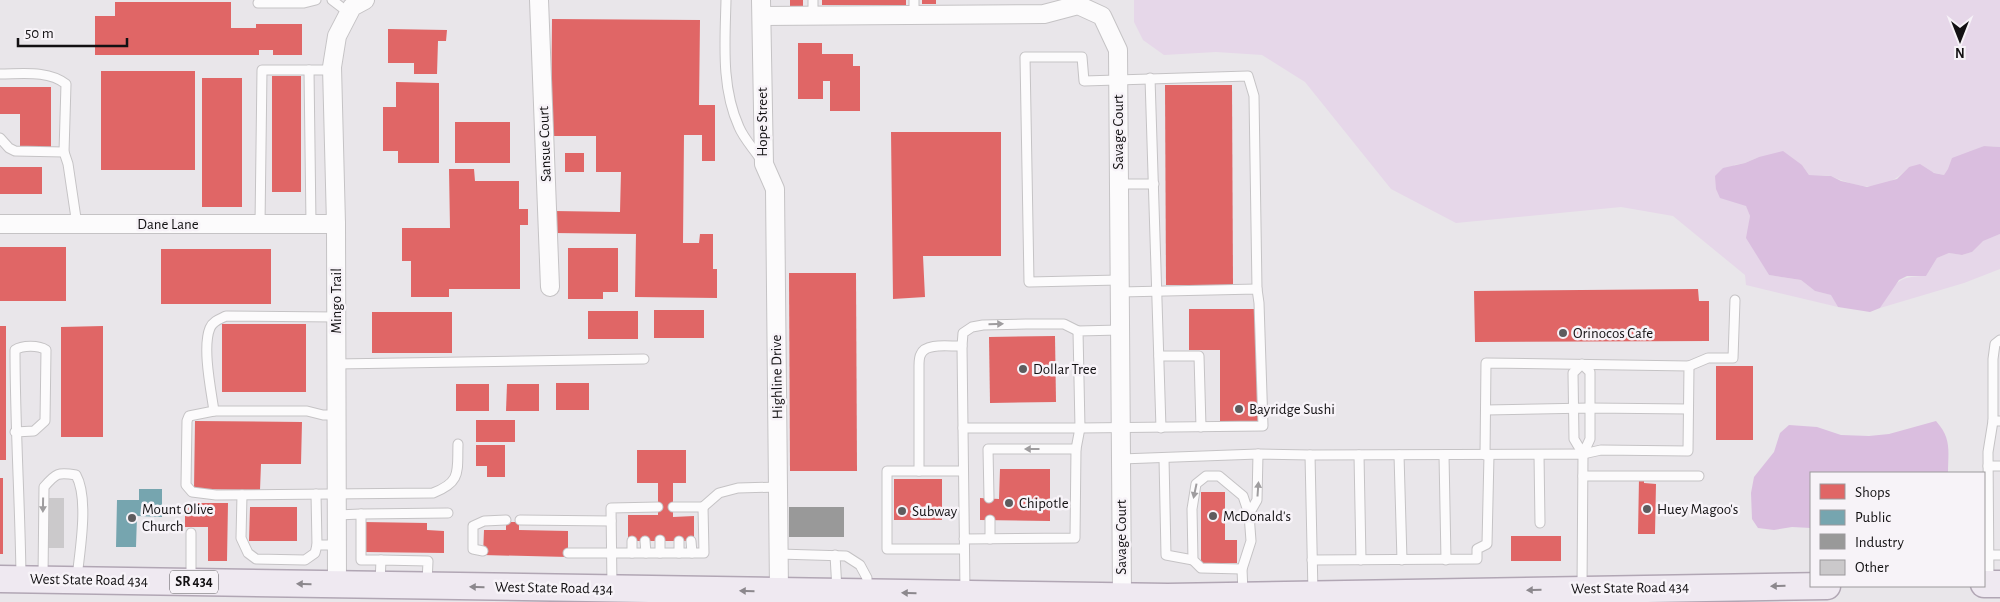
<svg xmlns="http://www.w3.org/2000/svg" width="2000" height="602" font-family="'Alegreya Sans',sans-serif">
	<style>
		.green { fill: #e6d7e9 }
		.water { fill: #dabedf }
		.shops { fill: #e06666 }
		.public { fill: #76a5af }
		.industry { fill: #999 }
		.building { fill: #cbc9cb }
		.lines { fill: none; stroke-linecap: round; stroke-linejoin: round }
		.lane-casing { stroke: #c5c3c5; stroke-width: 11 }
		.street-casing { stroke: #c5c3c5; stroke-width: 20 }
		.primary-casing { stroke: #b1a6b4; stroke-width: 29 }
		.lane { stroke: #fcfbfc; stroke-width: 9 }
		.street { stroke: #fcfbfc; stroke-width: 18 }
		.primary { stroke: #efe9f1; stroke-width: 26 }
		.oneway { fill: #9f9d9f }
		.oneway2 { fill: #8c888d }
		.poi-dot { fill: #5e5c5e; stroke: #f7f3f8; stroke-width: 2 }
		.labels { text-anchor: middle; dominant-baseline: central; stroke-width: 5; stroke-linejoin: round; paint-order: stroke }
		.shield { fill: #f7f3f8; stroke: #575558; stroke-width: 1 }
		.shield-label { font-size: 14px; font-weight: bold; fill: #131113 }
		.street-label { font-size: 15px; fill: #131113; stroke: #f7f3f8 }
		.poi-label { font-size: 15px; fill: #131113; stroke: #f7f3f8; text-anchor: start }
	</style>
	<rect width="100%" height="100%" fill="#e9e6ea"/>
	<g class="green">
		<path d="M1134,0H2000V147L1984,146L1970,152L1944,175L1909,167C1884,193 1863,189 1833,177C1827,174 1816,176 1809,175L1802,165L1759,157L1745,163L1734,165V201L1746,205L1750,216L1747,238L1769,275L1801,280L1815,291L1832,295L1838,307L1746,285L1745,275L1673,216L1621,207L1456,223L1391,189L1305,82L1262,55L1216,52L1164,55L1143,40L1134,22Z"/>
		<path d="M2000,234V269L1964,283L1880,308C1896,284 1895,276 1926,276L1937,258L1949,253L1962,255L1972,252L1982,241Z"/>
	</g>
	<g class="water">
		<polygon points="1984,146 2000,147 2000,234 1983,241 1972,252 1962,255 1949,253 1937,258 1926,276 1907,276 1899,280 1880,308 1870,312 1838,307 1831,295 1815,291 1801,280 1769,275 1746,238 1750,216 1746,206 1720,198 1716,189 1715,176 1723,168 1745,163 1759,157 1783,151 1802,165 1809,175 1831,176 1841,181 1867,187 1897,179 1909,167 1920,164 1934,173 1944,175 1948,169 1952,158"/>
		<path d="M1936,421C1952,439 1948,451 1948,473H1811V528L1792,527L1774,530L1758,528L1752,519L1751,493L1754,477L1774,452L1780,433L1789,425L1817,427L1841,435L1869,436L1889,434Z"/>
	</g>
	<g class="shops">
		<rect x="790" y="0" width="13" height="6"/>
		<rect x="822" y="0" width="84" height="5"/>
		<rect x="922" y="0" width="14" height="4"/>
		<polygon points="115,2 231,2 231,28 256,28 256,24 302,24 302,55 273,55 273,50 259,50 259,55 95,55 95,16 115,16"/>
		<polygon points="552,19 700,20 699,105 715,105 715,161 702,161 702,135 684,135 683,243 699,243 700,234 713,234 713,269 717,269 717,298 635,297 636,234 553,233 554,211 620,212 621,172 596,172 596,136 551,136"/>
		<polygon points="388,29 447,30 446,41 438,41 437,74 414,74 414,63 388,63"/>
		<polygon points="798,43 822,43 822,54 853,54 853,66 860,66 860,111 830,111 830,81 823,81 823,99 798,99"/>
		<rect x="101" y="71" width="94" height="99"/>
		<rect x="272" y="76" width="29" height="116"/>
		<rect x="202" y="78" width="40" height="129"/>
		<polygon points="396,82 439,83 439,163 398,163 398,151 383,151 383,107 396,107"/>
		<polygon points="1165,85 1232,85 1233,285 1166,285"/>
		<polygon points="0,87 51,87 51,148 20,148 20,114 0,114"/>
		<rect x="455" y="122" width="55" height="41"/>
		<polygon points="891,132 1001,132 1001,256 923,256 925,297 893,299"/>
		<rect x="565" y="153" width="19" height="19"/>
		<rect x="0" y="167" width="42" height="27"/>
		<polygon points="449,169 474,169 475,181 519,181 519,209 528,209 528,225 520,225 520,289 449,289 449,297 411,297 411,261 402,261 402,228 450,228"/>
		<rect x="0" y="247" width="66" height="54"/>
		<polygon points="568,248 618,248 618,292 603,292 603,299 568,299"/>
		<rect x="161" y="249" width="110" height="55"/>
		<polygon points="789,273 856,273 857,471 790,471"/>
		<polygon points="1698,289 1699,301 1709,301 1709,341 1475,342 1474,291"/>
		<polygon points="1189,309 1258,309 1258,424 1220,424 1220,350 1189,350"/>
		<rect x="654" y="310" width="50" height="28"/>
		<rect x="588" y="311" width="50" height="28"/>
		<rect x="372" y="312" width="80" height="41"/>
		<rect x="222" y="324" width="84" height="68"/>
		<rect x="0" y="326" width="6" height="134"/>
		<polygon points="103,326 103,437 61,437 61,327"/>
		<polygon points="1055,336 1056,402 990,403 989,337"/>
		<rect x="1716" y="366" width="37" height="74"/>
		<rect x="556" y="383" width="33" height="27"/>
		<rect x="456" y="384" width="33" height="27"/>
		<polygon points="507,384 539,384 539,411 506,411"/>
		<rect x="476" y="420" width="39" height="22"/>
		<polygon points="195,421 302,422 301,464 261,464 260,490 194,489"/>
		<polygon points="476,445 505,445 505,477 487,477 487,466 476,466"/>
		<polygon points="637,450 686,450 686,483 673,483 673,517 694,516 694,541 628,541 628,515 658,515 658,483 637,483"/>
		<polygon points="1000,469 1050,469 1050,521 980,520 980,498 999,499"/>
		<rect x="0" y="478" width="3" height="76"/>
		<polygon points="1639,478 1644,478 1644,483 1656,484 1655,534 1638,534"/>
		<rect x="894" y="479" width="48" height="41"/>
		<polygon points="1201,492 1225,492 1225,540 1237,540 1237,563 1201,563"/>
		<polygon points="185,503 228,503 227,561 208,561 208,527 185,527"/>
		<polygon points="250,507 297,507 297,541 249,541"/>
		<polygon points="364,522 427,523 427,530 444,531 444,553 364,552"/>
		<polygon points="506,522 519,522 519,530 568,531 568,557 483,555 484,530 506,530"/>
		<rect x="1511" y="536" width="50" height="25"/>
	</g>
	<polygon class="public" points="139,489 162,489 162,517 137,516 136,547 116,547 117,500 139,500"/>
	<rect class="industry" x="789" y="507" width="55" height="30"/>
	<rect class="building" x="45" y="498" width="19" height="50"/>
	<g class="lines">
		<defs>
			<g id="lane">
				<polyline points="332,0 349,13"/>
				<path d="M726,0C725,43 721,87 739,127C744,139 754,149 761,160"/>
				<polyline points="813,0 813,16"/>
				<polyline points="914,0 914,15"/>
				<polyline points="258,3 304,3 316,0"/>
				<polyline points="309,70 311,224"/>
				<path d="M0,74C22,74 48,70 66,84L64,152L68,164L77,225"/>
				<polyline points="1150,78 1161,428"/>
				<polyline points="0,138 9,148 15,151 64,152"/>
				<polyline points="1119,184 1154,184"/>
				<polyline points="260,224 262,70 332,70"/>
				<polyline points="1119,280 1029,282 1025,57 1082,57 1084,81 1248,76 1254,96 1257,289"/>
				<polyline points="1120,292 1257,289 1259,303 1263,426 1080,428 1078,331 1120,330"/>
				<path d="M336,317L226,316C220,319 213,321 210,328C202,347 211,390 214,411H307L323,415H337"/>
				<polyline points="2000,340 1995,344 1993,359 1993,421 2000,421"/>
				<polyline points="962,346 963,333 972,327 983,325 1026,324 1064,324 1078,331"/>
				<polyline points="1159,356 1199,356 1201,427"/>
				<polyline points="336,364 644,359"/>
				<polygon points="1582,364 1590,372 1590,439 1583,454 1574,439 1573,373"/>
				<polyline points="1689,366 1708,358 1733,358 1735,300"/>
				<polyline points="1486,410 1590,408 1688,409"/>
				<path d="M214,411L189,416L187,421L186,485L192,492L216,495L433,493C462,482 457,471 458,444"/>
				<path d="M15,432L34,431L45,421L46,350C39,345 22,345 15,350C15,426 20,501 21,576"/>
				<polyline points="1359,455 1361,560"/>
				<polyline points="1399,455 1402,560"/>
				<polyline points="1444,455 1446,560"/>
				<polyline points="1485,455 1486,363 1689,366 1688,451 1601,450 1583,454"/>
				<polyline points="1539,455 1540,523"/>
				<polyline points="1164,458 1166,555 1193,560"/>
				<polyline points="1121,459 1258,454 1310,455"/>
				<polyline points="1988,466 2000,466"/>
				<path d="M919,471V366C919,362 919,357 921,354C926,342 952,347 962,346L963,428"/>
				<polyline points="963,471 887,471 887,549 964,549"/>
				<polyline points="1583,476 1699,476"/>
				<polyline points="316,494 317,545"/>
				<polyline points="242,495 241,538 248,553 256,559 305,560 315,553 317,545 337,545"/>
				<polyline points="989,498 988,449 1076,449"/>
				<polyline points="703,507 719,493 738,488 778,487"/>
				<polyline points="337,515 361,514"/>
				<polyline points="520,520 611,521"/>
				<polyline points="990,520 990,539"/>
				<polyline points="191,533 191,579"/>
				<polyline points="964,539 1075,538 1076,449 1080,428 963,428 965,591"/>
				<polyline points="645,541 646,553"/>
				<polyline points="679,541 679,553"/>
				<polyline points="691,541 692,553"/>
				<polyline points="483,551 473,549 473,526 484,521 506,520"/>
				<polyline points="568,553 704,553 703,507 673,507"/>
				<polyline points="632,553 632,541"/>
				<polyline points="660,553 660,540"/>
				<polyline points="779,554 846,556 860,565 867,578 867,590"/>
				<polyline points="835,555 837,590"/>
				<polyline points="1988,555 2000,555"/>
				<polyline points="381,560 361,560 361,514 448,513"/>
				<polyline points="1312,560 1477,559 1477,549 1487,544 1489,455"/>
				<polyline points="1242,569 1201,568 1193,560 1192,509 1196,484 1206,476 1219,476 1243,496 1249,514"/>
				<path d="M43,578L44,487C56,473 58,472 76,475C89,498 80,550 77,577"/>
				<polyline points="380,583 381,560 428,561 427,583"/>
				<polyline points="1989,583 1988,452 1993,421"/>
				<polyline points="612,586 611,508 658,507"/>
				<polyline points="1243,593 1242,569 1251,541 1249,514 1257,500 1258,454"/>
				<polyline points="1313,593 1310,455 1583,454 1582,588"/>
			</g>
			<g id="street">
				<polyline points="539,0 550,287"/>
				<polyline points="761,0 764,164 775,189 779,591"/>
				<polyline points="762,16 1044,14 1078,5 1102,16 1118,50 1122,596"/>
				<polyline points="0,224 336,224"/>
				<polyline points="337,585 336,224 332,67 337,36 352,7 365,0"/>
			</g>
			<g id="primary">
				<polyline points="0,579 1168,597 1827,586"/>
				<polyline points="1984,584 2000,584"/>
			</g>
		</defs>
		<use href="#lane" class="lane-casing"/>
		<use href="#street" class="street-casing"/>
		<use href="#primary" class="primary-casing"/>
		<use href="#lane" class="lane"/>
		<use href="#street" class="street"/>
		<use href="#primary" class="primary"/>
	</g>
	<defs><path id="oneway-solid" d="M-6-.8H1V-3.2L6.5 0L1 3.2V.8H-6Z" transform="scale(1.25)"/></defs>
	<g class="oneway">
		<use href="#oneway-solid" transform="translate(996 324) rotate(-1)"/>
		<use href="#oneway-solid" transform="translate(1032 449) rotate(180)"/>
		<use href="#oneway-solid" transform="translate(1258 489) rotate(-86)"/>
		<use href="#oneway-solid" transform="translate(1195 491) rotate(102)"/>
		<use href="#oneway-solid" transform="translate(43 505) rotate(91)"/>
	</g>
	<g class="oneway2">
		<use href="#oneway-solid" transform="translate(304 584) rotate(-179)"/>
		<use href="#oneway-solid" transform="translate(1778 586) rotate(179)"/>
		<use href="#oneway-solid" transform="translate(477 587) rotate(-179)"/>
		<use href="#oneway-solid" transform="translate(1534 590) rotate(179)"/>
		<use href="#oneway-solid" transform="translate(747 591) rotate(-179)"/>
		<use href="#oneway-solid" transform="translate(909 593) rotate(-179)"/>
	</g>
	<g class="poi-dot">
		<circle cx="1563" cy="333" r="5"/>
		<circle cx="1023" cy="369" r="5"/>
		<circle cx="1239" cy="409" r="5"/>
		<circle cx="1009" cy="503" r="5"/>
		<circle cx="1647" cy="509" r="5"/>
		<circle cx="902" cy="511" r="5"/>
		<circle cx="1213" cy="516" r="5"/>
		<circle cx="132" cy="518" r="5"/>
	</g>
	<g class="labels">
		<rect class="shield" x="170" y="570.5" width="48" height="23" rx="4"/>
		<g class="shield-label">
			<text x="194" y="582">SR 434</text>
		</g>
		<g class="street-label">
			<text transform="translate(762 122) rotate(-90)">Hope Street</text>
			<text transform="translate(1118 132) rotate(-90)">Savage Court</text>
			<text transform="translate(545 144) rotate(-92)">Sansue Court</text>
			<text x="168" y="224">Dane Lane</text>
			<text transform="translate(336 301) rotate(-90)">Mingo Trail</text>
			<text transform="translate(777 377) rotate(-91)">Highline Drive</text>
			<text transform="translate(1121 537) rotate(-90)">Savage Court</text>
			<text transform="translate(89 580) rotate(1)">West State Road 434</text>
			<text transform="translate(554 588) rotate(1)">West State Road 434</text>
			<text transform="translate(1630 588) rotate(-1)">West State Road 434</text>
		</g>
		<g class="poi-label">
			<text x="1573" y="333">Orinocos Cafe</text>
			<text x="1033" y="369">Dollar Tree</text>
			<text x="1249" y="409">Bayridge Sushi</text>
			<text x="1019" y="503">Chipotle</text>
			<text x="142" y="509">Mount Olive<tspan x="142" dy="17">Church</tspan></text>
			<text x="1657" y="509">Huey Magoo's</text>
			<text x="912" y="511">Subway</text>
			<text x="1223" y="516">McDonald's</text>
		</g>
	</g>
	<rect x="1810" y="472" width="175" height="115" fill="#f7f3f8" stroke="#9c999c"/>
	<rect x="1820" y="484" width="25" height="15" fill="#e06666" stroke="#9c999c"/>
	<text x="1855" y="497" font-size="15" fill="#131113">Shops</text>
	<rect x="1820" y="510" width="25" height="15" fill="#76a5af" stroke="#9c999c"/>
	<text x="1855" y="522" font-size="15" fill="#131113">Public</text>
	<rect x="1820" y="534" width="25" height="15" fill="#999999" stroke="#9c999c"/>
	<text x="1855" y="547" font-size="15" fill="#131113">Industry</text>
	<rect x="1820" y="560" width="25" height="15" fill="#cbc9cb" stroke="#9c999c"/>
	<text x="1855" y="572" font-size="15" fill="#131113">Other</text>
	<g transform="translate(1960 40) rotate(180)" stroke="#f7f3f8" stroke-width="4" paint-order="stroke">
	<path d="M0-4L9 19L0 12L-9 19Z" fill="#131113"/>
	<text y="-8" font-size="14" font-weight="bold" text-anchor="middle" fill="#131113">N</text>
	</g>
	<path d="M18 38v8h109v-8" fill="none" stroke="#131113" stroke-width="2.5"/>
	<text x="25" y="38" font-size="15" fill="#131113" stroke="#f7f3f8" stroke-width="4" paint-order="stroke">50 m</text>
</svg>
